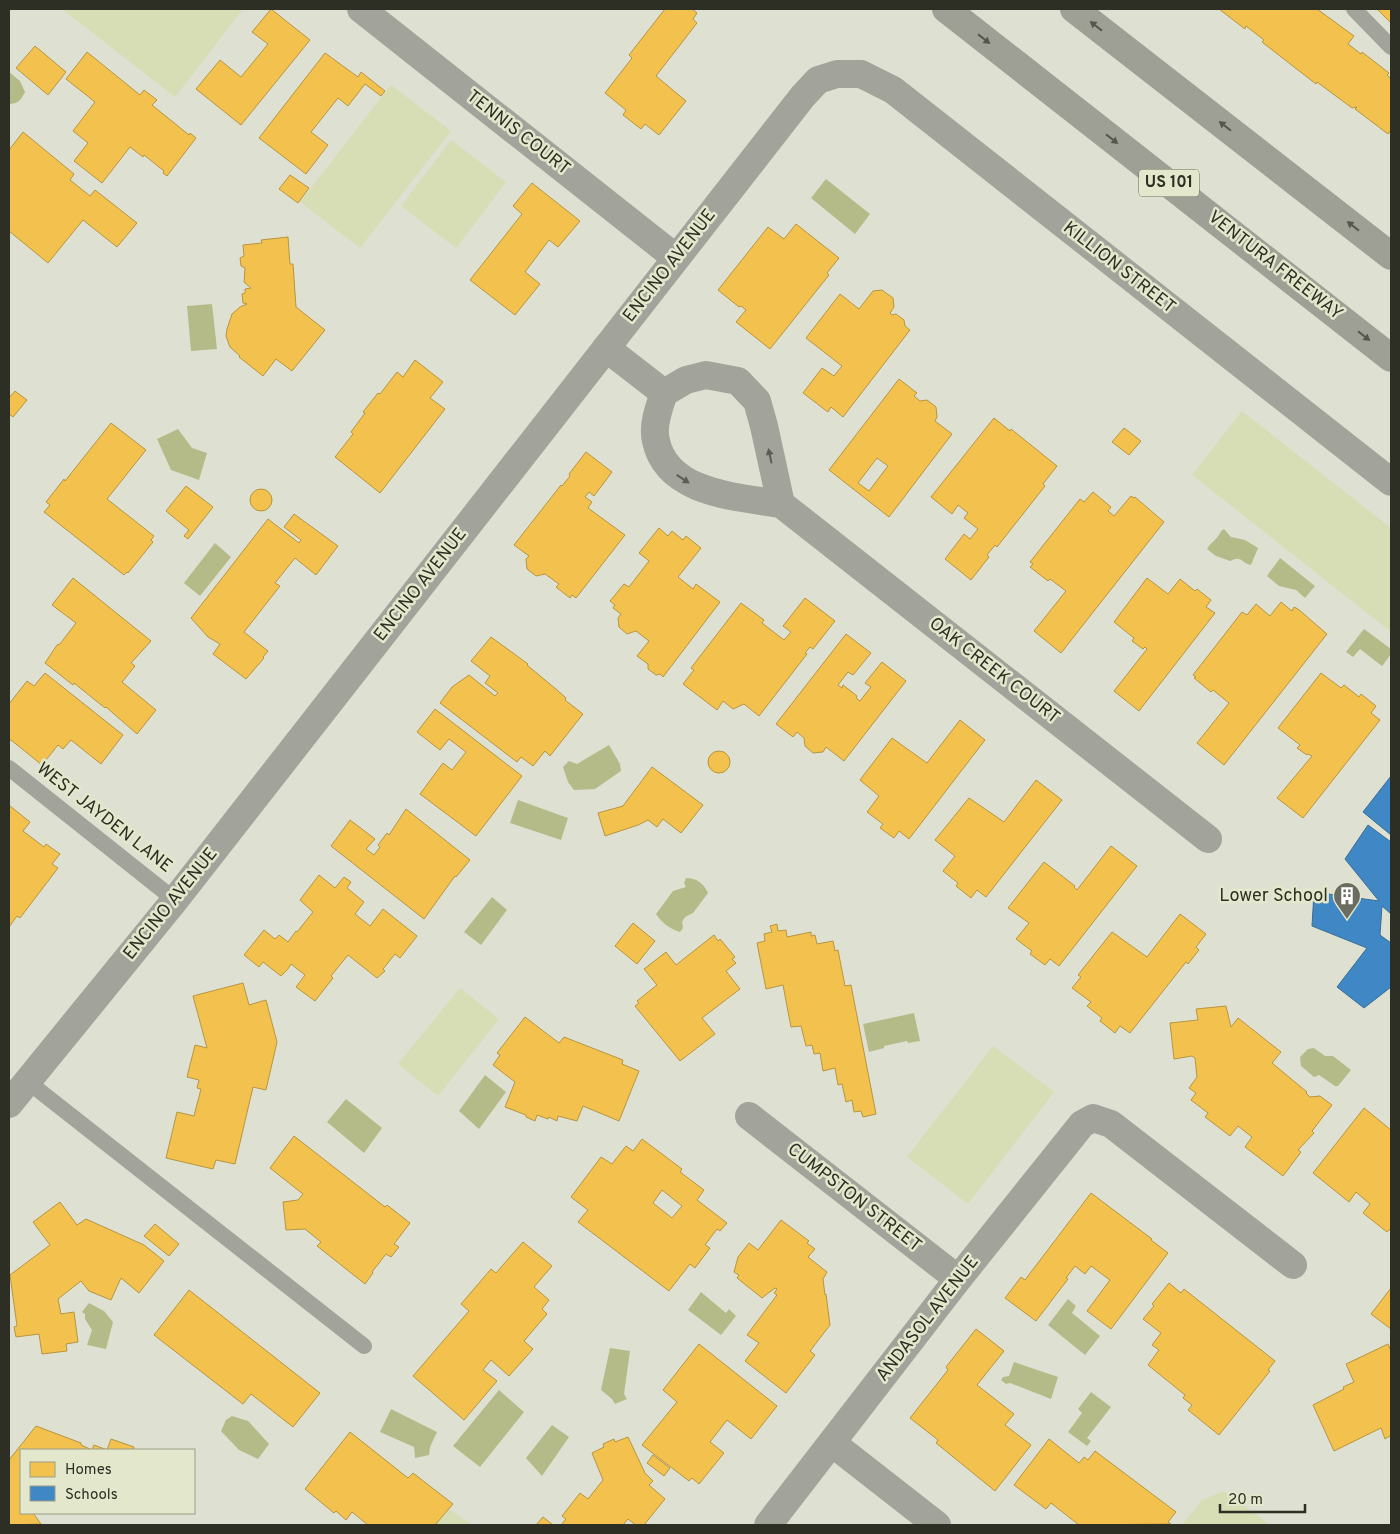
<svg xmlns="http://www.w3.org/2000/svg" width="1400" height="1534" font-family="Overpass,sans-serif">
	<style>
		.green { fill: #d7deb5 }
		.water { fill: #b5bb88 }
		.homes { fill: #f2c14e; stroke: #b79541; fill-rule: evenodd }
		.schools { fill: #3f88c5; stroke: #3a6d95 }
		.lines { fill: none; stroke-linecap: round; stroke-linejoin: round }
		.service { stroke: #a2a39b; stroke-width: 16 }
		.minor { stroke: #a2a39b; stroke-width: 28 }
		.tertiary { stroke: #a2a39b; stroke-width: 28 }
		.motorway { stroke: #9ea096; stroke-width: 28 }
		.oneway { fill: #55574c }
		.oneway2 { fill: #5c5d54 }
		.labels { text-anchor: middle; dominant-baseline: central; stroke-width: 5; stroke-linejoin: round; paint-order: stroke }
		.shield { fill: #e3e7cb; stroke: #646656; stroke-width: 1 }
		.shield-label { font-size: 16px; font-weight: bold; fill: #2e2f24 }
		.street-label { font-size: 18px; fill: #2e2f24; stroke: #e3e7cb }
		.poi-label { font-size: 18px; fill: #2e2f24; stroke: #e3e7cb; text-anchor: end }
	</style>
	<rect width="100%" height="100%" fill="#dee1d1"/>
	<g class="green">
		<polygon points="62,9 243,9 175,97"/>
		<polygon points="391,85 451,131 360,248 300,202"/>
		<polygon points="451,140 506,182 456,248 401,206"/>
		<polygon points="1242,411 1391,528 1391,632 1192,475"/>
		<polygon points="460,988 499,1019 438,1096 398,1064"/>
		<polygon points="993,1046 1054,1092 968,1204 907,1157"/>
		<polygon points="1224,1491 1270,1525 1182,1525 1202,1500"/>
		<polygon points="449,1509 472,1525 435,1525"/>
	</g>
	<g class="water">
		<path d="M9,72L20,81L25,92C21,100 18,104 9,104Z"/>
		<polygon points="826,179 870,214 855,234 811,198"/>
		<polygon points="212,304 217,349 191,351 187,306"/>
		<polygon points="178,429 192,448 207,453 199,480 171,470 157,439"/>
		<path d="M1224,529L1231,537L1245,540L1258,548L1251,565C1240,563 1243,555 1230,561L1216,556L1207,549C1211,542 1218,539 1221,531Z"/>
		<polygon points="215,543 231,557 200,596 184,583"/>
		<polygon points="1280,558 1315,586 1305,598 1296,590 1279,586 1267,576"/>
		<polygon points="1364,629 1391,649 1391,654 1382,666 1360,649 1353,657 1346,652"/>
		<polygon points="609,745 620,764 621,771 595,789 574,790 568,782 563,767 569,761 577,764"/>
		<polygon points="518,800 568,818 561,840 510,823"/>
		<path d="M686,878C697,878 704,884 708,893L693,913L685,917L682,922L683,928L680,932C670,929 662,923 656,914L673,891L686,887L684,883Z"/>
		<polygon points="492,897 507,910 481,945 464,932"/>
		<polygon points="914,1013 920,1041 908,1043 907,1041 884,1046 884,1048 869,1052 863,1024"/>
		<polygon points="1314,1048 1325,1056 1333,1056 1351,1070 1338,1086 1335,1086 1319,1075 1314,1077 1301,1066 1300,1057 1308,1049"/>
		<polygon points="485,1075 506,1092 479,1129 459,1111"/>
		<polygon points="346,1099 382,1128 364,1153 327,1122"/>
		<polygon points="701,1292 726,1313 729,1309 736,1316 721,1335 688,1310"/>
		<polygon points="1068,1299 1076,1306 1072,1313 1100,1336 1085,1355 1048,1325"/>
		<polygon points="89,1303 104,1311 113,1322 106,1349 87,1345 92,1330 85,1319 85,1314 82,1312"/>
		<polygon points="610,1348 630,1351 624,1394 627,1399 615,1404 612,1399 601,1390"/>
		<polygon points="1014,1362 1058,1377 1051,1399 1010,1383 1006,1384 1001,1380 1003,1377 1009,1376"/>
		<polygon points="499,1390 524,1412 480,1467 453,1446"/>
		<polygon points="1091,1392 1111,1407 1087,1438 1091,1441 1087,1446 1068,1432 1082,1413 1078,1409"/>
		<polygon points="391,1409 437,1432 430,1447 429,1455 415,1458 414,1447 380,1432"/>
		<polygon points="232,1416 248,1421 269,1444 258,1459 239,1450 221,1431 226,1420"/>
		<polygon points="552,1425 569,1437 542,1476 526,1458"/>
	</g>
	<g class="homes">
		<polygon points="271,9 310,40 241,125 196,89 220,60 241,77 268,44 252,32"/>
		<polygon points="665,9 692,9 697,13 693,19 697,23 656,76 686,101 659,135 645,124 641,129 623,115 626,110 605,93 632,58 629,55"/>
		<polygon points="1219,9 1317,9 1354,36 1348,44 1361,54 1362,52 1389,73 1387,75 1391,79 1391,130 1388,134 1355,109 1357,107 1352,108 1317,82 1316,84 1262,42 1264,40 1246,26 1245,29"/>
		<polygon points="1377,9 1391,9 1391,23"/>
		<polygon points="35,46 66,72 48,95 16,68"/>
		<polygon points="87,52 140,95 144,90 157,100 152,105 189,135 190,133 196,138 167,176 163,173 164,171 144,155 143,157 130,147 102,183 74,161 88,143 73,131 95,102 66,79"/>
		<polygon points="325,53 358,77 361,72 385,91 381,96 365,84 348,106 338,98 311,132 328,145 306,174 259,138"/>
		<polygon points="23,132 74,174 70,180 90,196 95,190 137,223 117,247 83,220 48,263 9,231 9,150"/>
		<polygon points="290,175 309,188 298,203 279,189"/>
		<polygon points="532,183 580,221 558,247 549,240 525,272 540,284 515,315 470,280 522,214 513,206"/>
		<polygon points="796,224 839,258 827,273 829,275 770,349 736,322 746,310 741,306 739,307 718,290 768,227 784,239"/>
		<polygon points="288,237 290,264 293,264 296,307 325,330 292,371 276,359 263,376 239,357 240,356 230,347 226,336 227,329 232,314 240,307 247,304 243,303 242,294 245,293 245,289 251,288 244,282 245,268 241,266 240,258 244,256 243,245 262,243 261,240"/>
		<polygon points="882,290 893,298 894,307 890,313 892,315 896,314 904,320 905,326 910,330 843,417 831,407 828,412 803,393 822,368 834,376 842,366 806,338 840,294 859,309 873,291"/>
		<polygon points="415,360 443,382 430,398 445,409 380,493 335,457 353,434 351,432 365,413 363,412 378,393 380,394 397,372 403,377"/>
		<path d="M899,379L917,393L914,396L920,401L927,400L936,407L937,417L935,421L952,434L889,517L829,470ZM877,458L888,466L869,491L858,483Z"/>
		<polygon points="15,391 27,400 13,417 9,414 9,398"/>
		<polygon points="994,418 1010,431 1011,429 1057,466 1043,484 1045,486 997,547 995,545 987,555 989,557 971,580 945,559 964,534 970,539 978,529 964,518 968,513 958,505 952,514 931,497"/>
		<polygon points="111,423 146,450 107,499 154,536 151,540 153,542 128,573 127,572 124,575 44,512 50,505 46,502 64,479 65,481"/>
		<polygon points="1124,428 1141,441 1129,455 1112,442"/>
		<polygon points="586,452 612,472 594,496 589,492 585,497 592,502 588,508 625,535 576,598 572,595 570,598 556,587 559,584 545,574 536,576 527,569 526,559 529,556 514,545 561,485 562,486 570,476 569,474"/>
		<polygon points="186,486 213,507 188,539 184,536 189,530 166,511"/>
		<circle cx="261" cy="500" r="11"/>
		<polygon points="1093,492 1111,507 1108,511 1114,516 1131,496 1134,498 1135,497 1164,522 1061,653 1034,631 1066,591 1050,579 1048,581 1030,567 1033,564 1030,562 1080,499 1084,502"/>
		<polygon points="294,514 338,546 316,575 295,558 275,583 280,586 244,632 268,651 263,657 264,658 246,679 213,654 220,644 208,637 191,618 268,519 299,543 301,540 284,527"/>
		<polygon points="659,528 668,536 672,531 683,540 686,536 701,548 678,577 693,589 696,584 720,602 663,677 660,674 656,675 648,669 648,664 637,656 649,641 636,631 627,634 619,627 618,618 621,614 613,608 615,605 610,601 624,584 629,587 649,561 639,553"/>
		<polygon points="73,578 151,641 131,663 135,666 122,682 156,710 137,734 106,707 105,708 74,683 73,685 45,663 57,645 60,644 76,623 52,605"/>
		<polygon points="1147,578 1168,594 1180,579 1195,591 1197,589 1211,600 1206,607 1215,613 1139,711 1114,691 1147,649 1145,647 1143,649 1132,641 1134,638 1114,622"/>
		<polygon points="805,598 835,621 813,649 810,647 805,653 807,654 759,716 744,704 733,709 723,701 717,710 683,684 694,670 691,668 741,603 764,620 762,623 784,640 791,632 783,626"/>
		<polygon points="1281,602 1292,611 1294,607 1298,609 1327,634 1224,765 1197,743 1229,703 1213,690 1211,692 1194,678 1196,677 1193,675 1242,612 1247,615 1256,604 1270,616"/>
		<polygon points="846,634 871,653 853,675 848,672 838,685 842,688 843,685 857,696 856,698 860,701 871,687 865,683 882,662 906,681 844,761 826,747 823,752 813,753 805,746 804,738 797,732 793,737 776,724"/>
		<polygon points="491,637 528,664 527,665 557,690 566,698 565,700 583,714 550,756 545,751 533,766 521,757 517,762 440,703 452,687 469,675 495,696 498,693 485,683 490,676 471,661"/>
		<polygon points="45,673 123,735 101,764 71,740 63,749 58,745 42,765 11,740 9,741 9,704 27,681 34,686"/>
		<polygon points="1321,673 1341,688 1344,685 1359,697 1361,694 1376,706 1371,713 1380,720 1303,818 1277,798 1312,756 1308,754 1307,755 1297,748 1300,745 1278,728"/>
		<polygon points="435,709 522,776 476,836 420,794 443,763 452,770 466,752 449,739 440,750 417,732"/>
		<polygon points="960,720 985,740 909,839 899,831 894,838 880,828 883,824 867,812 879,796 860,780 892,738 927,763"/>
		<circle cx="719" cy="762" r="11"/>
		<polygon points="652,767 703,805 681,833 663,819 657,827 648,820 638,825 605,836 598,813 623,806"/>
		<polygon points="1036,780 1062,800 986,897 977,890 971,898 956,886 958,883 943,871 955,856 935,840 969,798 1004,822"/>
		<polygon points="10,806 30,822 23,831 44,847 46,844 60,854 52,864 58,868 20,918 17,916 9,927 9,808"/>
		<polygon points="406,809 470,860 456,877 455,876 424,919 331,846 350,820 375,839 366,849 374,855 380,847 378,845 387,833 389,835"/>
		<polygon points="1111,846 1137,866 1059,966 1050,959 1045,965 1030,954 1032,951 1016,939 1029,923 1008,908 1044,862 1075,886 1074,887 1077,890"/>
		<polygon points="319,875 335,888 344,877 351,882 347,888 364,902 355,914 370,926 383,909 417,936 400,958 395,954 383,969 385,971 377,978 348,955 331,976 333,978 315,1001 296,987 305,975 291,964 288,969 281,976 263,962 259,967 244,955 264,930 275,939 279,935 288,942 296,931 297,932 313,912 300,900"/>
		<polygon points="1180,914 1206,934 1196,947 1199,950 1188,964 1186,962 1130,1033 1120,1026 1115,1033 1100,1021 1102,1018 1087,1006 1091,1002 1072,988 1081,977 1078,975 1112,932 1147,957"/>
		<polygon points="633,923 655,941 637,964 615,946"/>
		<polygon points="777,924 778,931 786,930 787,937 811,932 811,936 815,935 817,944 833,941 835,951 838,950 845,986 851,985 876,1114 863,1117 861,1111 854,1112 852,1100 846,1102 842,1084 838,1085 835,1068 823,1071 820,1053 814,1054 812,1045 806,1046 801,1026 791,1027 783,985 766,989 757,943 765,941 764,934 772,932 770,926"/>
		<polygon points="714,935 718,941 720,939 735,957 732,959 736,963 726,971 740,989 702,1018 715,1034 680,1061 635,1006 639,1003 637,1001 657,985 644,969 666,952 676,965"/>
		<polygon points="243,983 249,1005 266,1000 277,1042 266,1090 253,1087 235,1164 216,1160 213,1169 166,1158 177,1112 194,1116 201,1089 197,1088 199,1080 187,1077 195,1045 207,1048 193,996"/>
		<polygon points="1226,1006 1231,1027 1238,1018 1281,1052 1272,1063 1307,1092 1306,1093 1310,1097 1320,1096 1332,1105 1312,1131 1314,1133 1298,1150 1301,1152 1283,1176 1245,1147 1252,1137 1238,1126 1230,1136 1205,1117 1208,1113 1191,1100 1196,1093 1189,1088 1197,1077 1195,1058 1192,1056 1174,1059 1170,1023 1198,1020 1196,1009"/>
		<polygon points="525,1017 559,1043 564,1037 623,1060 622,1064 639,1071 619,1121 583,1106 577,1121 558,1116 557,1121 549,1117 548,1119 537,1115 535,1121 526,1117 526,1115 505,1107 515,1082 493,1065 500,1055 497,1053"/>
		<polygon points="1364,1108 1391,1130 1391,1228 1387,1232 1363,1213 1370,1204 1356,1192 1349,1202 1313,1173"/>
		<polygon points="294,1136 385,1207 387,1205 410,1223 394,1244 399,1247 391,1257 386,1254 372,1272 373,1273 365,1284 317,1246 321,1242 305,1229 286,1230 283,1202 298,1200 303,1194 270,1168"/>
		<path d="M642,1139L682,1169L680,1172L704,1190L697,1200L727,1223L720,1231L717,1229L705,1245L710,1248L695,1268L690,1264L669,1291L578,1222L588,1210L571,1197L601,1157L612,1164L626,1146L633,1151ZM662,1190L682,1206L672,1218L653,1203Z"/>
		<polygon points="1091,1193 1152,1239 1151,1240 1168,1253 1111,1329 1087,1311 1110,1280 1091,1266 1085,1274 1075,1266 1066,1278 1068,1279 1036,1321 1005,1298 1021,1277 1025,1280"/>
		<polygon points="60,1202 77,1225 86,1219 144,1245 164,1261 139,1293 121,1278 111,1300 89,1291 81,1281 58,1299 61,1314 74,1312 78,1342 66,1344 67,1351 42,1354 39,1334 16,1337 14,1327 17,1326 10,1275 50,1245 33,1222"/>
		<polygon points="781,1220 809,1241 807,1243 815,1249 808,1257 827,1272 823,1279 825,1295 826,1294 830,1325 810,1351 815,1355 786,1393 745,1361 759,1343 747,1335 777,1295 774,1293 777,1289 775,1288 762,1298 737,1278 739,1275 734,1272 738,1257 749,1243 758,1250"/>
		<polygon points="155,1224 179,1244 169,1256 144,1236"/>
		<polygon points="523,1242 552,1266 534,1287 549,1300 542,1309 547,1314 524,1341 533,1349 509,1376 491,1360 483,1370 497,1381 464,1420 413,1376 469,1311 461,1304 491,1269 496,1273"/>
		<polygon points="1169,1283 1181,1293 1184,1289 1275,1361 1268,1370 1270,1371 1219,1435 1188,1410 1192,1405 1183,1398 1185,1395 1148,1365 1159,1350 1152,1345 1161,1333 1143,1319 1154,1306 1152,1304"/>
		<polygon points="1391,1288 1391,1329 1371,1314"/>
		<polygon points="189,1290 320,1393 293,1427 251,1394 243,1404 154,1335"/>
		<polygon points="976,1329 1004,1351 977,1385 1014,1414 1005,1425 1031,1445 995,1491 936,1443 938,1440 910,1418 948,1370 946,1367"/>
		<polygon points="699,1344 777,1406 751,1439 727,1420 710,1442 724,1453 699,1484 692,1478 689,1481 642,1445 677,1402 663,1390"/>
		<polygon points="1388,1344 1391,1351 1391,1439 1390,1436 1385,1439 1381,1428 1334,1451 1313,1405 1344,1389 1343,1387 1354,1382 1346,1364"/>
		<polygon points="36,1426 81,1443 81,1445 92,1450 94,1445 107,1450 111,1439 134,1447 133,1450 21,1450 21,1513 33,1513 41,1524 9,1525 9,1460"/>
		<polygon points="350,1432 408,1478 413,1473 453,1504 435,1525 368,1525 352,1512 346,1520 336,1511 334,1513 305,1489"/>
		<polygon points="628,1437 645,1473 653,1481 649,1485 665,1499 644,1525 636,1525 628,1519 623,1525 561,1525 566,1519 562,1516 580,1493 588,1499 603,1480 592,1453 604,1447 603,1444 614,1439 615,1442"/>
		<polygon points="1049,1439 1079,1463 1084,1457 1088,1460 1095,1451 1176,1512 1168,1522 1171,1524 1079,1525 1051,1503 1046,1509 1014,1485"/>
		<polygon points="653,1455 670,1468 664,1476 647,1463"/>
		<polygon points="543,1517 553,1525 536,1525"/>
	</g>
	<g class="schools">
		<polygon points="1391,776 1391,835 1363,812"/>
		<polygon points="1368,825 1391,842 1391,914 1382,906 1380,935 1391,943 1391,987 1364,1008 1337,987 1367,948 1312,926 1314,892 1379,901 1345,859"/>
	</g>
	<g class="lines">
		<g class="service">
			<polyline points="1354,9 1391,47"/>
			<polyline points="9,768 175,900"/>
			<polyline points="27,1081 364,1346"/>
		</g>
		<g class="minor">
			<polyline points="361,9 676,258"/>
			<polyline points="606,348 664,393"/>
			<path d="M781,504L764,426L757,401L738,381L706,375L686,380L664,393C659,408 652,426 656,441C667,494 738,497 781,504L1208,839"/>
			<polyline points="749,1116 958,1279"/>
			<polyline points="832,1443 937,1525"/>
			<polyline points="768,1525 958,1279 1082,1124 1093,1118 1111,1124 1293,1265"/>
		</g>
		<polyline class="tertiary" points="9,1104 175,900 803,96 818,80 837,74 861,74 893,90 1391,482"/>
		<g class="motorway">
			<polyline points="946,9 1391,358"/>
			<polyline points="1074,9 1391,256"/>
		</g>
	</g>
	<defs><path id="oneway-solid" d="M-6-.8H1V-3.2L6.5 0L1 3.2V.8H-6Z" transform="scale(1.25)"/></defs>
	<g class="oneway">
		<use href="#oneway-solid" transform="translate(1096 26) rotate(-142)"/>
		<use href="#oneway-solid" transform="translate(984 39) rotate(38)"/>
		<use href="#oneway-solid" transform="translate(1225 126) rotate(-142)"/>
		<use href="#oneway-solid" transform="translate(1112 139) rotate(38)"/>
		<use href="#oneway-solid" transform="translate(1353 226) rotate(-142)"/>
		<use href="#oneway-solid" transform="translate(1364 336) rotate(38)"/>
	</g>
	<g class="oneway2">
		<use href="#oneway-solid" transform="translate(770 456) rotate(-102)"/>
		<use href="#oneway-solid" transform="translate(683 479) rotate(33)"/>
	</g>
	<defs>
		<symbol id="building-pin" viewBox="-11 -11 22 30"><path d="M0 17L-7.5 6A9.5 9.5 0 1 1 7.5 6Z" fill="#6c6d61" stroke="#e3e7cb"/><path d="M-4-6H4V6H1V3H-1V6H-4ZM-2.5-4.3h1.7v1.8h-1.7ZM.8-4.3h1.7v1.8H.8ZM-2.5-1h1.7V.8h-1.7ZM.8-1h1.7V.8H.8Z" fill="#fff"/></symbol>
	</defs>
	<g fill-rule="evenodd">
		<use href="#building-pin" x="1331" y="880" width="32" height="43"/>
	</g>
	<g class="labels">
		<rect class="shield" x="1139" y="169.5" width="60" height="27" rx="4"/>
		<g class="shield-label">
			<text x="1169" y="183">US 101</text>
		</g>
		<g class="street-label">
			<text transform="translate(518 133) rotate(38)">TENNIS COURT</text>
			<text transform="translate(670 266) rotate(-52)">ENCINO AVENUE</text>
			<text transform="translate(1275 266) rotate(38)">VENTURA FREEWAY</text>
			<text transform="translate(1119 268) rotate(38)">KILLION STREET</text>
			<text transform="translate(421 585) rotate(-52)">ENCINO AVENUE</text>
			<text transform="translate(994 671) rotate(38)">OAK CREEK COURT</text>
			<text transform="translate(104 818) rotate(38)">WEST JAYDEN LANE</text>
			<text transform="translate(171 904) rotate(-51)">ENCINO AVENUE</text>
			<text transform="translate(854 1198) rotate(38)">CUMPSTON STREET</text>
			<text transform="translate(928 1319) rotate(-52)">ANDASOL AVENUE</text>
		</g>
		<g class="poi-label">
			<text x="1328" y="896">Lower School</text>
		</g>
	</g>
	<rect width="1400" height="1534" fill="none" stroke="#2e2f24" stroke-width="20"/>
	<rect x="20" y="1449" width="175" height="65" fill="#e3e7cb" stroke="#9b9d88"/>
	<rect x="30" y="1462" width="25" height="15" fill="#f2c14e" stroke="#9b9d88"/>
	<text x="65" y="1474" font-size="15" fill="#2e2f24">Homes</text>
	<rect x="30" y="1486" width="25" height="15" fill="#3f88c5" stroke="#9b9d88"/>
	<text x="65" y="1499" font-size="15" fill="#2e2f24">Schools</text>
	<path d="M1220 1504v8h85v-8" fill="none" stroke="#2e2f24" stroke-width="2.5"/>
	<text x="1228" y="1504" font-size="15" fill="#2e2f24" stroke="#e3e7cb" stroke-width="4" paint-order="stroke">20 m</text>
</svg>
